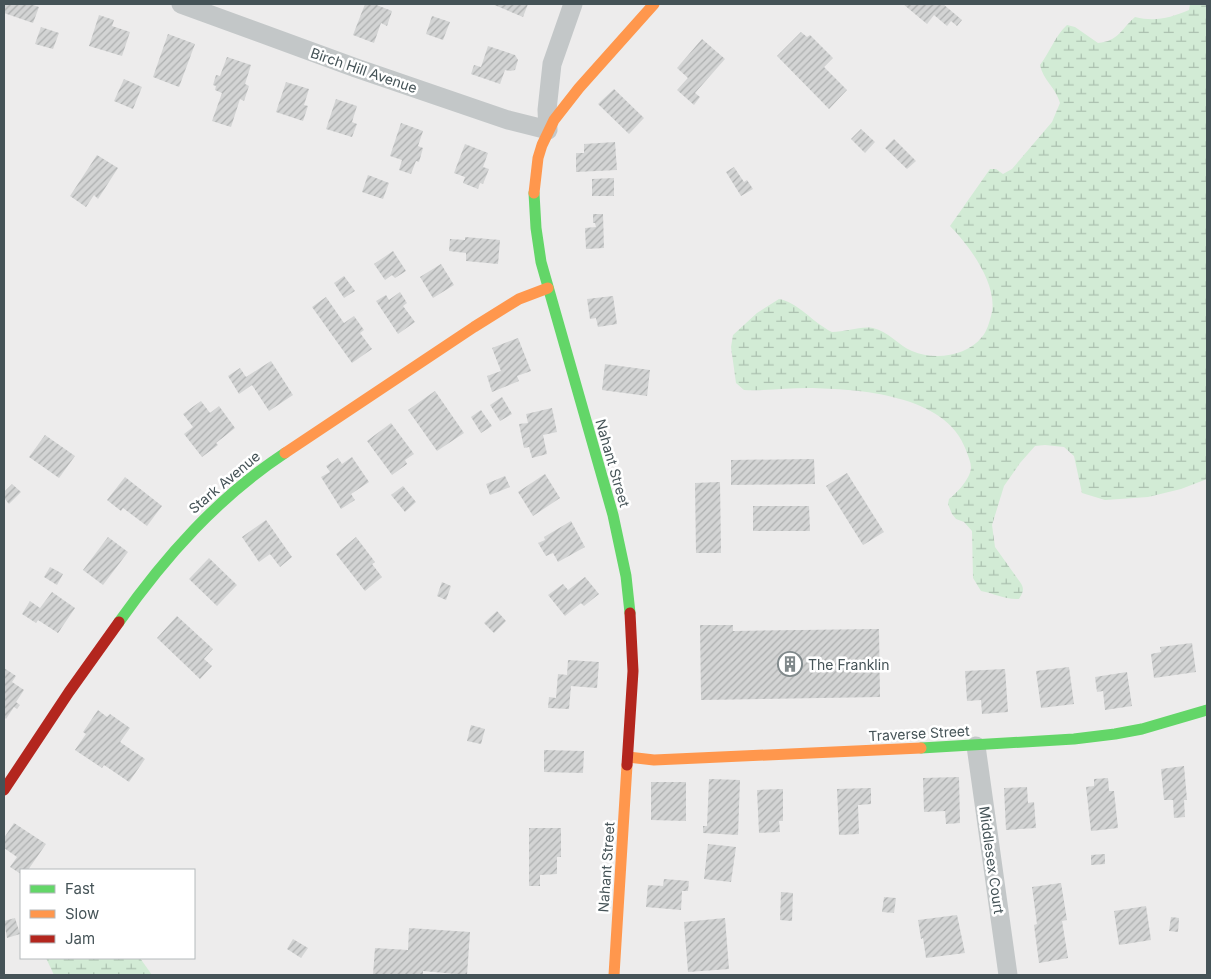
<svg xmlns="http://www.w3.org/2000/svg" width="1211" height="979" font-family="Inter,sans-serif">
	<style>
		.wetland { fill: url(#wetland-marsh) }
		.building { fill: url(#building-hatch) }
		.lines { fill: none; stroke-linecap: round; stroke-linejoin: round }
		.street { stroke: #c3c7c8; stroke-width: 19 }
		.fast { stroke: #63d668; stroke-width: 11 }
		.slow { stroke: #ff974d; stroke-width: 11 }
		.jam { stroke: #b3261e; stroke-width: 11 }
		.labels { text-anchor: middle; dominant-baseline: central; stroke-width: 5; stroke-linejoin: round; paint-order: stroke }
		.street-label { font-size: 14px; fill: #455357; stroke: #fff }
		.poi-label { font-size: 14px; fill: #455357; stroke: #fff; text-anchor: start }
	</style>
	<defs>
		<pattern id="wetland-marsh" width="20" height="14" patternUnits="userSpaceOnUse" patternTransform="scale(1.25)"><rect width="20" height="14" fill="#d2ebd5"/><path d="M1 5h8M5 5V1M11 12h8M15 12V8" fill="none" stroke="#acc1b0"/></pattern>
		<pattern id="building-hatch" width="6" height="6" patternUnits="userSpaceOnUse" patternTransform="scale(1.25)"><rect width="6" height="6" fill="#d3d4d4"/><path d="M-1 1l2-2M0 6l6-6M5 7l2-2" fill="none" stroke="#adafaf"/></pattern>
	</defs>
	<rect width="100%" height="100%" fill="#edecec"/>
	<g class="wetland">
		<path d="M1190,4H1207V479L1181,489L1148,497L1105,500L1082,493L1074,456L1064,447L1045,445L1035,446L1020,463L1004,486L992,525L995,547L1020,582C1025,589 1023,592 1019,599C1005,600 994,593 981,591L973,578L972,531L964,522L956,519L952,514L948,504L949,499C957,493 970,479 971,468C971,462 968,456 966,450C946,394 858,389 808,388C787,388 765,391 744,390L736,383L731,347L733,335L757,313L779,299C798,302 813,323 832,332C846,332 860,326 873,328C888,331 899,346 912,351C935,361 967,356 982,337C987,331 989,323 991,316C1000,287 969,245 950,226L990,169H996L1003,174L1012,169L1052,122L1060,103C1056,88 1043,80 1040,65C1050,52 1055,36 1067,25L1075,27L1098,43C1119,41 1121,29 1135,17C1155,22 1170,18 1189,10Z"/>
		<polygon points="46,958 140,958 152,975 54,975"/>
	</g>
	<g class="building">
		<polygon points="4,4 30,4 39,7 33,23 4,13"/>
		<polygon points="365,4 374,4 392,11 387,26 381,23 374,43 353,35"/>
		<polygon points="492,4 528,4 523,17"/>
		<polygon points="903,4 943,4 962,20 957,26 951,21 947,26 934,15 927,24"/>
		<polygon points="99,15 114,20 112,26 130,32 122,56 89,46"/>
		<polygon points="432,16 450,22 443,40 426,34"/>
		<polygon points="41,27 59,33 53,49 35,44"/>
		<polygon points="801,32 807,37 810,35 833,58 824,67 847,90 829,109 777,56"/>
		<polygon points="168,34 195,44 179,87 153,77"/>
		<polygon points="702,39 725,59 695,93 700,97 694,105 677,90 688,78 677,68"/>
		<polygon points="488,46 515,55 518,60 515,70 510,71 505,70 500,84 471,74 474,65 481,67"/>
		<polygon points="227,57 251,65 245,84 249,86 244,101 240,99 231,127 212,121 222,93 215,90 216,86 213,85 216,75 220,76"/>
		<polygon points="124,79 142,87 133,109 114,101"/>
		<polygon points="286,82 309,89 304,105 308,106 303,121 276,112"/>
		<polygon points="614,89 644,118 629,134 598,104"/>
		<polygon points="336,99 357,106 352,122 357,124 352,137 326,129"/>
		<polygon points="401,123 423,131 418,146 423,148 419,162 416,161 411,174 399,170 402,160 390,156"/>
		<polygon points="861,129 875,142 865,153 851,139"/>
		<polygon points="894,139 916,161 907,169 885,148"/>
		<polygon points="615,142 617,170 576,172 576,153 584,153 584,144"/>
		<polygon points="465,144 488,153 483,167 489,169 483,184 480,183 478,189 463,183 465,177 454,173"/>
		<polygon points="97,155 118,168 98,199 94,195 86,207 70,196"/>
		<polygon points="734,167 744,182 747,180 753,189 741,196 726,172"/>
		<polygon points="368,175 389,183 383,199 362,192"/>
		<polygon points="614,178 614,196 592,196 592,179"/>
		<polygon points="593,214 603,214 604,248 586,249 585,228 596,227 595,223 593,223"/>
		<polygon points="465,237 500,240 498,264 466,261 466,253 449,251 450,239 465,240"/>
		<polygon points="393,251 406,271 395,278 392,275 385,280 374,264"/>
		<polygon points="441,264 454,285 433,298 420,277"/>
		<polygon points="344,276 355,291 344,298 334,283"/>
		<polygon points="400,292 407,303 403,306 415,322 398,334 376,301 386,295 389,300"/>
		<polygon points="613,296 617,324 598,327 596,318 590,319 587,299"/>
		<polygon points="326,297 344,323 354,316 364,330 360,333 372,349 352,363 312,307"/>
		<polygon points="518,338 531,371 517,376 519,381 492,392 487,376 501,371 492,348"/>
		<polygon points="271,361 293,395 269,411 252,385 239,394 228,376 240,368 246,377"/>
		<polygon points="605,364 650,370 647,396 602,390"/>
		<polygon points="435,391 464,433 437,451 408,410"/>
		<polygon points="502,397 512,414 500,421 490,405"/>
		<polygon points="201,401 210,413 219,406 235,428 216,443 218,445 202,457 184,434 193,427 183,414"/>
		<polygon points="552,408 557,432 543,435 547,454 532,458 529,447 524,448 519,424 528,423 526,414"/>
		<polygon points="481,410 492,426 481,433 471,417"/>
		<polygon points="391,423 414,454 405,460 407,464 392,475 367,441"/>
		<polygon points="45,435 75,456 59,478 29,457"/>
		<polygon points="352,457 369,482 351,494 355,500 341,509 321,477 330,472 326,466 338,458 342,464"/>
		<polygon points="814,459 815,484 731,485 731,460"/>
		<polygon points="847,473 884,532 863,545 826,486"/>
		<polygon points="545,474 560,498 533,516 518,492"/>
		<polygon points="505,476 510,487 490,495 486,484"/>
		<polygon points="125,477 162,506 147,526 123,508 121,511 107,500"/>
		<polygon points="720,482 721,553 696,553 695,483"/>
		<polygon points="12,484 21,492 9,504 4,498 4,492"/>
		<polygon points="403,486 416,502 405,512 391,495"/>
		<polygon points="753,506 809,506 810,531 753,531"/>
		<polygon points="266,520 292,557 280,567 270,554 259,562 242,537"/>
		<polygon points="571,521 585,547 558,562 553,553 546,556 538,543 545,540 544,537"/>
		<polygon points="108,537 128,552 103,585 83,570"/>
		<polygon points="356,537 375,562 372,564 382,577 365,591 336,554"/>
		<polygon points="209,558 237,585 217,606 189,579"/>
		<polygon points="50,567 63,574 57,585 44,577"/>
		<polygon points="585,577 599,594 584,606 581,603 565,616 548,595 563,584 568,590"/>
		<polygon points="442,582 451,586 446,600 437,596"/>
		<polygon points="52,592 75,608 58,633 38,620 36,623 22,614 30,601 40,608"/>
		<polygon points="497,611 506,621 494,633 484,623"/>
		<polygon points="177,616 213,649 204,659 212,666 200,679 157,638"/>
		<polygon points="700,625 733,625 733,631 879,629 880,697 701,700"/>
		<polygon points="1192,643 1196,672 1154,678 1151,654 1161,652 1160,647"/>
		<polygon points="568,660 599,662 597,688 571,686 569,709 548,708 549,697 556,698 558,674 567,675"/>
		<polygon points="1069,667 1074,704 1041,708 1036,671"/>
		<polygon points="4,668 16,676 12,682 24,690 16,702 20,705 17,709 14,707 6,719 4,717"/>
		<polygon points="1005,669 1008,712 982,714 981,700 967,701 965,671"/>
		<polygon points="1127,672 1132,706 1105,710 1103,691 1097,692 1095,677"/>
		<polygon points="98,710 107,717 110,714 130,728 120,742 145,759 129,782 104,765 102,768 75,750 86,734 83,732"/>
		<polygon points="471,725 485,729 481,744 467,741"/>
		<polygon points="544,750 584,751 583,773 544,772"/>
		<polygon points="1184,766 1187,800 1184,800 1185,817 1174,818 1173,800 1164,800 1161,769"/>
		<polygon points="959,777 960,823 946,824 945,811 924,812 923,778"/>
		<polygon points="1108,778 1109,791 1114,791 1118,828 1091,831 1086,787 1094,786 1094,779"/>
		<polygon points="709,779 740,780 738,835 703,833 703,826 707,826"/>
		<polygon points="651,782 686,782 686,821 651,820"/>
		<polygon points="1027,787 1028,803 1034,802 1036,828 1006,830 1004,788"/>
		<polygon points="871,788 871,804 858,805 859,834 839,835 837,789"/>
		<polygon points="783,789 783,821 779,821 780,832 759,833 757,790"/>
		<polygon points="14,823 46,844 28,870 21,870 21,874 10,867 17,857 4,848 4,838"/>
		<polygon points="529,828 561,828 561,857 557,857 557,874 540,875 540,886 529,886"/>
		<polygon points="708,844 736,847 731,882 704,879"/>
		<polygon points="1105,854 1105,864 1091,865 1091,855"/>
		<polygon points="664,879 689,881 688,891 682,891 681,910 646,907 648,885 663,886"/>
		<polygon points="1061,883 1067,920 1062,921 1068,958 1039,963 1034,925 1037,924 1032,887"/>
		<polygon points="781,892 793,893 792,921 780,920"/>
		<polygon points="884,897 896,898 894,913 882,912"/>
		<polygon points="1146,906 1151,940 1119,945 1114,911"/>
		<polygon points="957,915 965,953 926,958 923,938 921,939 918,920"/>
		<polygon points="1171,917 1179,918 1178,932 1169,931"/>
		<polygon points="15,918 20,934 7,938 4,921"/>
		<polygon points="725,918 729,969 688,972 684,922"/>
		<polygon points="409,928 470,932 467,975 423,971 423,975 373,975 375,948 408,950"/>
		<polygon points="293,939 308,948 301,958 287,949"/>
	</g>
	<g class="lines">
		<g class="street">
			<polyline points="181,4 356,68 508,120 548,130 547,110 552,64 573,4"/>
			<polyline points="976,746 1008,975"/>
		</g>
		<g class="fast">
			<polyline points="534,193 536,228 541,262 613,515 626,576 630,613"/>
			<path d="M119,622C165,557 217,498 285,453"/>
			<polyline points="921,748 1074,739 1115,734 1142,729 1207,710"/>
		</g>
		<g class="slow">
			<polyline points="534,193 538,158 542,145 554,120 579,88 654,4"/>
			<polyline points="285,453 474,327 519,299 548,288"/>
			<polyline points="628,757 654,760 921,748"/>
			<polyline points="614,975 627,765"/>
		</g>
		<g class="jam">
			<polyline points="627,765 633,671 630,613"/>
			<polyline points="4,790 69,692 119,622"/>
		</g>
	</g>
	<defs>
		<symbol id="building-ring" viewBox="-11 -11 22 22"><circle r="9.5" fill="#fff" stroke="#80898b" stroke-width="1.5"/><path d="M-4-6H4V6H1V3H-1V6H-4ZM-2.5-4.3h1.7v1.8h-1.7ZM.8-4.3h1.7v1.8H.8ZM-2.5-1h1.7V.8h-1.7ZM.8-1h1.7V.8H.8Z" fill="#80898b"/></symbol>
	</defs>
	<g fill-rule="evenodd">
		<use href="#building-ring" x="776" y="650" width="28" height="28"/>
	</g>
	<g class="labels">
		<g class="street-label">
			<text transform="translate(364 70) rotate(19)">Birch Hill Avenue</text>
			<text transform="translate(613 463) rotate(74)">Nahant Street</text>
			<text transform="translate(224 482) rotate(-40)">Stark Avenue</text>
			<text transform="translate(919 733) rotate(-3)">Traverse Street</text>
			<text transform="translate(992 860) rotate(82)">Middlesex Court</text>
			<text transform="translate(606 867) rotate(-86)">Nahant Street</text>
		</g>
		<g class="poi-label">
			<text x="808" y="664">The Franklin</text>
		</g>
	</g>
	<rect width="1211" height="979" fill="none" stroke="#455357" stroke-width="10"/>
	<rect x="20" y="869" width="175" height="90" fill="#ffffff" stroke="#b5babc"/>
	<rect x="30" y="885" width="25" height="8" fill="#63d668" stroke="#b5babc"/>
	<text x="65" y="894" font-size="15" fill="#455357">Fast</text>
	<rect x="30" y="910" width="25" height="8" fill="#ff974d" stroke="#b5babc"/>
	<text x="65" y="919" font-size="15" fill="#455357">Slow</text>
	<rect x="30" y="935" width="25" height="8" fill="#b3261e" stroke="#b5babc"/>
	<text x="65" y="944" font-size="15" fill="#455357">Jam</text>
</svg>
